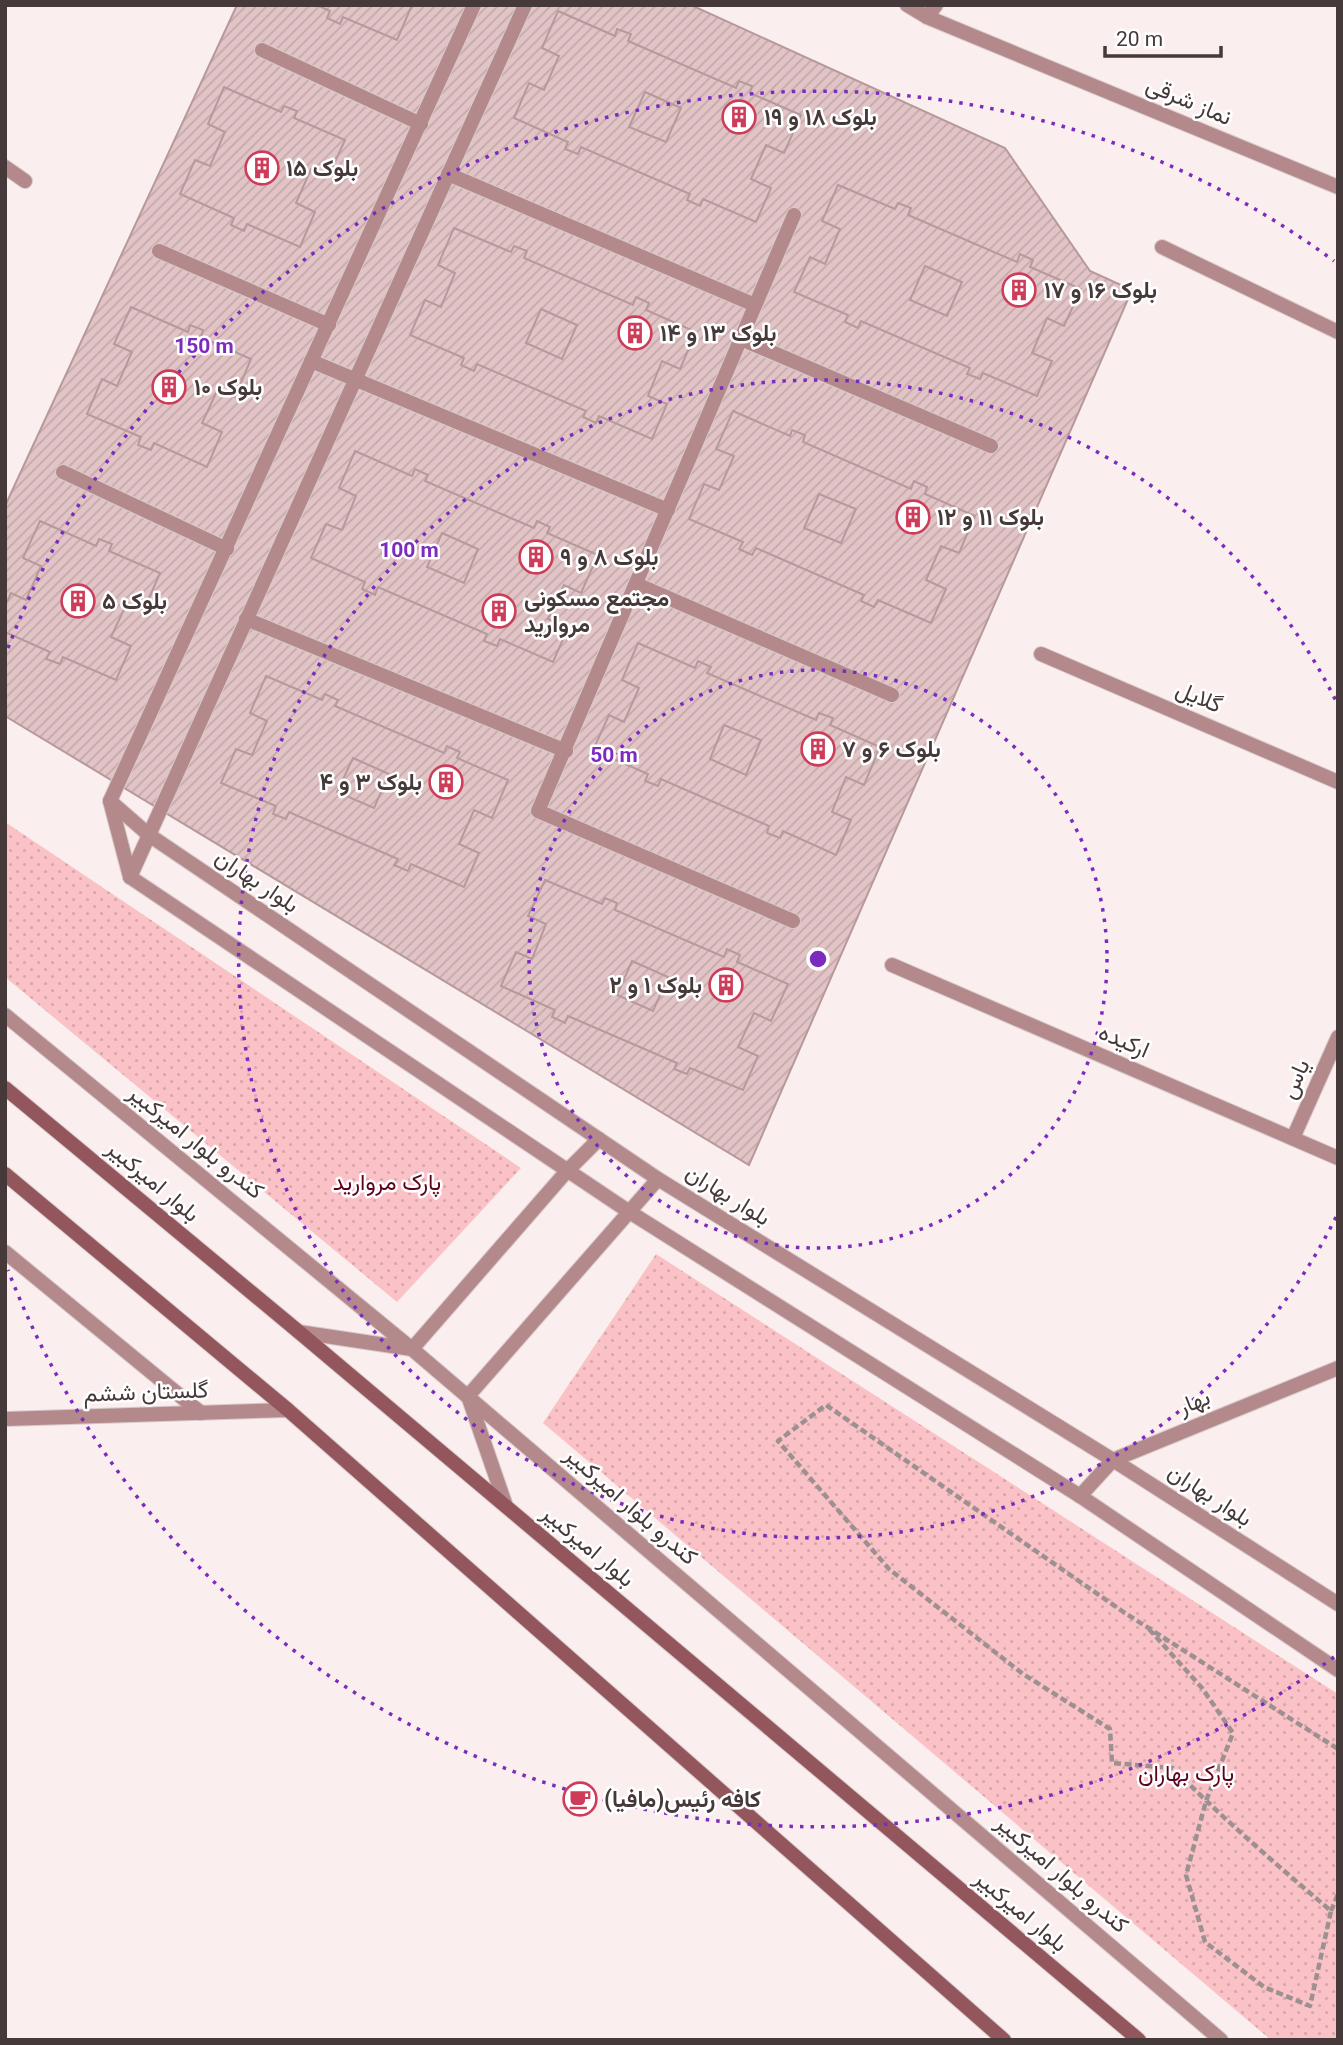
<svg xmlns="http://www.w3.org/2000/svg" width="1343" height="2045" font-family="Roboto,Vazirmatn,sans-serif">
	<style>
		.park { fill: url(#park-dots) }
		.building { fill: url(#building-hatch); stroke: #b6999b; stroke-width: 2; fill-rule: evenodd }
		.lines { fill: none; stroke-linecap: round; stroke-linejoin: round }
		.minor-casing { stroke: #d7cacb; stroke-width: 16 }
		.tertiary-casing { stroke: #d7cacb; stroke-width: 16 }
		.secondary-casing { stroke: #d7cacb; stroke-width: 16 }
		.path { stroke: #9d9091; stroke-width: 4.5; stroke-dasharray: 7 3.5; stroke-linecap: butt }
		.minor { stroke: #b4898c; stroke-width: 14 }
		.tertiary { stroke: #b4898c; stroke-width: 14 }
		.secondary { stroke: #93565c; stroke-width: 14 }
		.ring { fill: none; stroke: #7b2cbf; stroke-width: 3.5; stroke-dasharray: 3.5 7 }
		.labels { text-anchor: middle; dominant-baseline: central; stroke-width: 5; stroke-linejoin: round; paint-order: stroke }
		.street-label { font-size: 23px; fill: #45393a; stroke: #fff }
		.poi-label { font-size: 23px; font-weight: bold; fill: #45393a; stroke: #fff; text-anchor: start }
		.park-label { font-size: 23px; fill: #5c021c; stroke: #fff }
		.centre { fill: #7b2cbf; stroke: #fff; stroke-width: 3.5 }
		.ring-label { font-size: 21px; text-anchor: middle; font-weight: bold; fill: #7b2cbf; stroke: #fff; stroke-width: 5; stroke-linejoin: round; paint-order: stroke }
	</style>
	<defs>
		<pattern id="park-dots" width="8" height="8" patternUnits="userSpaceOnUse" patternTransform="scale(1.75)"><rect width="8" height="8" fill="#fac2c6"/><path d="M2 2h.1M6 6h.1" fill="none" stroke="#d8a7ab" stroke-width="1.8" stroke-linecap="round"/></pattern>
		<pattern id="building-hatch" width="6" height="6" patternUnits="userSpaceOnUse" patternTransform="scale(1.75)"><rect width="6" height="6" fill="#e2c4c6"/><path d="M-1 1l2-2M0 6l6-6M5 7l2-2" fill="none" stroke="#c3a9ab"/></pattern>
	</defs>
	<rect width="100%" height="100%" fill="#fbeeef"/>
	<g class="park">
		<polygon points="5,822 521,1168 397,1302 5,977"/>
		<polygon points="656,1254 1338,1694 1338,2040 1271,2040 543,1423"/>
	</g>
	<g class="building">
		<polygon points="237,5 691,5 1005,148 1090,271 1132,290 749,1165 5,716 5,506"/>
		<polygon points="317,5 412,5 397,40 343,17 340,24 327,18 330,11"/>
		<path d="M558,11L615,36L617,29L631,34L628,41L736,88L739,81L752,86L750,93L801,115L784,153L766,145L751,179L771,188L756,222L703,199L700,206L687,200L690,194L581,147L578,154L565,149L568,142L514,118L529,83L544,90L559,56L542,48ZM645,92L681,108L666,142L629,127Z"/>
		<polygon points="224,87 281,112 284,106 297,111 294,118 345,140 328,177 311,169 296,203 315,212 300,247 247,224 244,231 231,225 234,218 180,194 195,160 210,166 225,132 208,124"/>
		<path d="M838,185L895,209L898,203L911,208L908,215L1017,262L1020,254L1033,260L1030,267L1081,289L1064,326L1047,318L1032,353L1052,361L1037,396L983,373L980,379L967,374L970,368L861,321L858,328L845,322L848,315L794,292L810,257L825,264L840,229L822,221ZM925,266L962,282L947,316L910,300Z"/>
		<path d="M454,228L511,252L514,246L527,251L524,258L633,305L636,297L649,303L646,310L696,332L680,369L662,361L648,396L667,404L652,439L599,416L596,423L583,417L586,411L477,364L474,371L461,365L464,358L410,335L425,300L441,307L455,273L438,265ZM541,309L577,325L562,359L526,343Z"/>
		<polygon points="131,307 188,332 190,325 203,330 201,337 251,359 235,397 218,389 202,423 222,432 207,467 154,443 151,450 138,445 141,437 87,414 102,379 117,386 132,352 114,344"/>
		<path d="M733,411L790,436L792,430L805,435L803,442L911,489L914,481L927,487L925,494L975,516L959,553L941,546L926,580L946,589L931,623L878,600L874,607L861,601L864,595L756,548L752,555L739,549L743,542L689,519L704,484L719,490L734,456L716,449ZM819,494L856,509L841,543L804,528Z"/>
		<path d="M355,451L412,476L415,469L428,475L425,481L534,528L537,521L550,527L547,533L598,555L581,593L564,585L548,619L568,628L553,662L500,639L497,646L484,641L487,634L378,587L375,595L362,589L365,582L311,558L326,524L342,530L356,496L339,488ZM442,533L478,549L464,583L427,567Z"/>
		<polygon points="40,521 96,546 99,539 112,544 109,551 160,573 144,610 127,603 111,637 131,646 116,680 63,657 60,664 46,659 50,652 5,632 5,606 11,593 26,600 41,566 23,558"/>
		<path d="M638,643L695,668L698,661L711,667L707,673L816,720L819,713L833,718L830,725L880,747L864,785L846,777L832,812L851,820L836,855L783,831L780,838L767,833L769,826L661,779L658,786L645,781L648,774L593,750L609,715L624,722L639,688L622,680ZM724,725L761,740L746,775L710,759Z"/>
		<path d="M266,676L322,700L325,694L338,700L335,706L444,753L447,746L460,752L457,758L508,780L492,818L474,810L459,844L479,853L464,887L411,864L408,871L394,865L398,859L289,812L286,819L273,814L276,806L221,783L236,749L252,755L267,721L250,713ZM353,758L389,774L374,808L337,792Z"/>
		<path d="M545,880L602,904L605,898L617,903L615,910L724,957L727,949L740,955L737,962L788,984L771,1021L754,1013L738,1047L758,1056L743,1090L690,1068L687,1074L674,1069L677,1063L568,1016L565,1023L552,1017L555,1010L501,986L516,952L532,959L546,924L528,916ZM632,961L668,977L653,1011L617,995Z"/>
	</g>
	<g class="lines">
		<defs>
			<g id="minor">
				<polyline points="927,17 936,5"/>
				<polyline points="262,50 421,124"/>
				<polyline points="5,167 25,181"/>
				<polyline points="448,174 755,305"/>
				<polyline points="1162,247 1338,332"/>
				<polyline points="159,251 329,325"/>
				<polyline points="741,339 991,446"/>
				<polyline points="311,361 668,510"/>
				<polyline points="63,472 227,549"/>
				<polyline points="636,584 892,695"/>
				<polyline points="246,619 566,751"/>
				<polyline points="1041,654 1338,782"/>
				<polyline points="110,801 149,835 658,1179 1113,1460 1338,1604"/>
				<polyline points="130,877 628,1211 1080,1496 1338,1670"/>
				<polyline points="130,877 525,5"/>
				<polyline points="130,877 110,801 474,5"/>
				<polyline points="793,921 538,811 794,215"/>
				<polyline points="892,965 1338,1158"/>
				<polyline points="5,1015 412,1349 1221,2040"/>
				<polyline points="1293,1138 1338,1037"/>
				<polyline points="5,1252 201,1413"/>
				<polyline points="299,1332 412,1349 567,1171 599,1139"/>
				<polyline points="5,1419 288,1410"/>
				<polyline points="1080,1496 1113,1460 1338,1368"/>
				<polyline points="506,1506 468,1396 658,1179"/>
			</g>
			<polyline id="tertiary" points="907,5 927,17 1338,187"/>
			<g id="secondary">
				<polyline points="5,1088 299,1332 1139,2040"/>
				<polyline points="5,1174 288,1410 1004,2040"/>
			</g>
		</defs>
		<use href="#minor" class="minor-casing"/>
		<use href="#tertiary" class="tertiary-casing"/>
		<use href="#secondary" class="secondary-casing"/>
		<g class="path">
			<path d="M1149,1629L1202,1688L1233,1733L1206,1801L1186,1875L1205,1942L1264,1987L1310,2006L1331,1911C1277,1865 1223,1819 1173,1768L1112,1763L1110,1729L1023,1674L889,1569L778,1441L826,1405L1125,1613L1338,1749"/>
			<polyline points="1331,1911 1338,1894"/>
		</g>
		<use href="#minor" class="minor"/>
		<use href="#tertiary" class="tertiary"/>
		<use href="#secondary" class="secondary"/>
	</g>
	<g class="ring">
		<circle cx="818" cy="959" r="289"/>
		<path d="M1336 1217A579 579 0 1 1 1336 701"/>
		<path d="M1334 1657A868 868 0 0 1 8 1270M8 648A868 868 0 0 1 1334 261"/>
	</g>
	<defs>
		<symbol id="building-ring" viewBox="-11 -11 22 22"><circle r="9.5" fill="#fff" stroke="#cd3d59" stroke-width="1.5"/><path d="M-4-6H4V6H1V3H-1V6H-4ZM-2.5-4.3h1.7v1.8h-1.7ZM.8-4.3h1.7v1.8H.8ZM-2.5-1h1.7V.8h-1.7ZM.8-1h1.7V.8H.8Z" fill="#cd3d59"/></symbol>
		<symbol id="cafe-ring" viewBox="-11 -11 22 22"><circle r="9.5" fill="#fff" stroke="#cd3d59" stroke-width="1.5"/><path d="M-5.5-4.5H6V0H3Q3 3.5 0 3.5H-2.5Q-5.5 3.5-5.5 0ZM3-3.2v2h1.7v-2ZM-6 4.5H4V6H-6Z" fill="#cd3d59"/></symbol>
	</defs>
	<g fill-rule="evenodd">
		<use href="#building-ring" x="720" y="98" width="38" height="38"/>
		<use href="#building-ring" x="243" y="149" width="38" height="38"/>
		<use href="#building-ring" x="1000" y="271" width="38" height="38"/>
		<use href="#building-ring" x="616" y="314" width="38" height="38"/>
		<use href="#building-ring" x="150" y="368" width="38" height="38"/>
		<use href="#building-ring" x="894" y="498" width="38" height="38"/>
		<use href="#building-ring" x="517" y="538" width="38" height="38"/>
		<use href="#building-ring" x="59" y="582" width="38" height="38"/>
		<use href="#building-ring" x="480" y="592" width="38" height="38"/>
		<use href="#building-ring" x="799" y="730" width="38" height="38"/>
		<use href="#building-ring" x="427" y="763" width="38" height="38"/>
		<use href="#building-ring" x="707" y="966" width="38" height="38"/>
		<use href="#cafe-ring" x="561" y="1780" width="38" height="38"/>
	</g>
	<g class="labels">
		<g class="street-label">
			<text transform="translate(1189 101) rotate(23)">نماز شرقی</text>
			<text transform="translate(1199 697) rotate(23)">گلایل</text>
			<text transform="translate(257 881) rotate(34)">بلوار بهاران</text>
			<text transform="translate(1124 1041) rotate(23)">ارکیده</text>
			<text transform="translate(1295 1079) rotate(-66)">یاس</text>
			<text transform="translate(196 1142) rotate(39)">کندرو بلوار امیرکبیر</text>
			<text transform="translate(153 1181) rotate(40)">بلوار امیرکبیر</text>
			<text transform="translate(728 1195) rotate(32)">بلوار بهاران</text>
			<text transform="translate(146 1392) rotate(-2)">گلستان ششم</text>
			<text transform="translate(1194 1402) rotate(-22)">بهار</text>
			<text transform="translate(1210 1495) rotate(33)">بلوار بهاران</text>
			<text transform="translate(631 1506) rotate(41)">کندرو بلوار امیرکبیر</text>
			<text transform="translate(588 1546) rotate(40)">بلوار امیرکبیر</text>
			<text transform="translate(1062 1874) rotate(41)">کندرو بلوار امیرکبیر</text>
			<text transform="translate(1021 1911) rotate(40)">بلوار امیرکبیر</text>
		</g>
		<g class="poi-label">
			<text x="764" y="117">بلوک ۱۸ و ۱۹</text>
			<text x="286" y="168">بلوک ۱۵</text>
			<text x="1044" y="290">بلوک ۱۶ و ۱۷</text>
			<text x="660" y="333">بلوک ۱۳ و ۱۴</text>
			<text x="194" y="387">بلوک ۱۰</text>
			<text x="937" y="517">بلوک ۱۱ و ۱۲</text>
			<text x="560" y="557">بلوک ۸ و ۹</text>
			<text x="524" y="598">مجتمع مسکونی<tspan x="524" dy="26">مروارید</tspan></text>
			<text x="102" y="601">بلوک ۵</text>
			<text x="842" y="749">بلوک ۶ و ۷</text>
			<text x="422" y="782" text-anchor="end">بلوک ۳ و ۴</text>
			<text x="702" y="985" text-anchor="end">بلوک ۱ و ۲</text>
			<text x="604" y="1799">کافه رئیس(مافیا)</text>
		</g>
		<g class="park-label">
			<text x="387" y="1182">پارک مروارید</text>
			<text x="1186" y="1773">پارک بهاران</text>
		</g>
	</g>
	<circle cx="818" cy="959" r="10" class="centre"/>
	<g class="ring-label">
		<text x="204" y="353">150 m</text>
		<text x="409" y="557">100 m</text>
		<text x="614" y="762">50 m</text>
	</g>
	<rect width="1343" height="2045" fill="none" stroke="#45393a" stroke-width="14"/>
	<path d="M1105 46v10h116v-10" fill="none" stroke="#45393a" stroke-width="3.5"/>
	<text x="1116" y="46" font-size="21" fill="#45393a" stroke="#ffffff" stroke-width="5" paint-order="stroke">20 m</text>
</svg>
